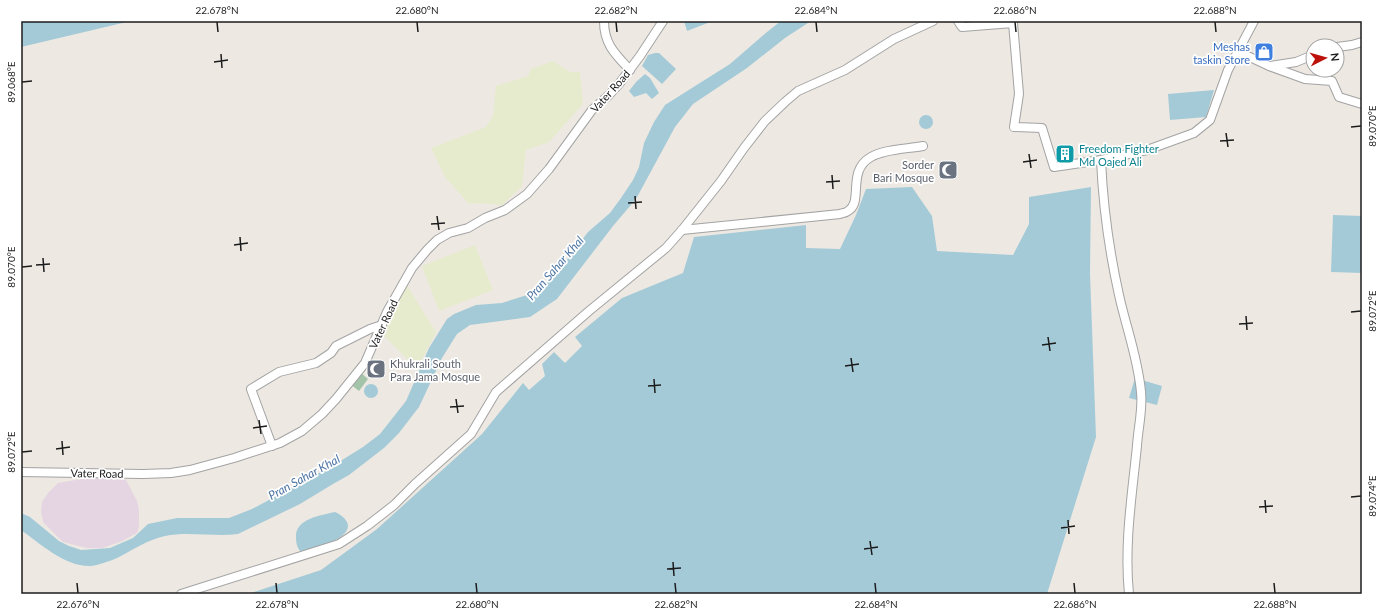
<svg xmlns="http://www.w3.org/2000/svg" width="1383" height="615" font-family="Lato,sans-serif">
	<style>
		.industrial { fill: #e5d4e1 }
		.farmland { fill: #e7ebcd }
		.cemetery { fill: #a4c4aa }
		.water { fill: #a4cad8 }
		.lines { fill: none; stroke-linecap: round; stroke-linejoin: round }
		.minor-casing { stroke: #a3a3a3; stroke-width: 10 }
		.minor { stroke: #fff; stroke-width: 8 }
		.ticks { fill: none; stroke: #1c1c1c; stroke-width: 1.5 }
		.labels { text-anchor: middle; dominant-baseline: central; stroke-width: 3.5; stroke-linejoin: round; paint-order: stroke }
		.shop-label { font-size: 11px; fill: #366cbe; stroke: #fff; text-anchor: end }
		.street-label { font-size: 11px; fill: #1c1c1c; stroke: #fff }
		.culture-label { font-size: 11px; fill: #0d838f; stroke: #fff; text-anchor: start }
		.worship-label { font-size: 11px; fill: #5b616d; stroke: #fff; text-anchor: end }
		.water-label { font-size: 12px; font-style: italic; fill: #4e76a5; stroke: #fff }
		.neatline { fill: none; stroke: #1c1c1c; stroke-width: 1.5 }
		.ticks-label { font-size: 10px; text-anchor: middle; fill: #1c1c1c }
	</style>
	<rect width="100%" height="100%" fill="#ede9e2"/>
	<polygon class="industrial" points="106,477 126,480 137,501 139,510 139,526 137,533 120,542 102,548 87,548 63,542 43,522 41,512 42,502 48,493 58,483 87,478"/>
	<g class="farmland">
		<polygon points="553,61 570,72 580,72 583,104 549,142 526,150 522,186 502,205 478,203 469,204 445,177 431,148 486,127 493,116 496,86 528,76 531,69"/>
		<polygon points="475,245 493,290 439,311 422,266"/>
		<polygon points="406,284 436,332 417,369 379,331"/>
	</g>
	<polygon class="cemetery" points="360,372 368,379 359,391 350,384"/>
	<g class="water">
		<polygon points="21,21 131,21 21,47"/>
		<polygon points="684,21 713,21 687,31"/>
		<path d="M781,21H811L785,38L747,68L693,104L675,127L636,199L613,226L557,299L530,317L470,325L457,334L442,358L419,407L399,433L384,448L349,475L333,484L300,504L238,534C214,537 187,531 165,536C147,540 133,550 117,558C110,561 99,565 91,566C65,567 41,544 21,530V513L30,517L59,541L69,546L81,550L110,548L133,538L148,524L177,518H229L252,509L334,465L363,447L380,434L406,401L429,348L447,319L454,314L476,305L502,303L530,294L542,287L557,273L588,232L610,213L621,198L633,180L639,167L644,143L654,122L665,105L730,64L767,32Z"/>
		<polygon points="655,53 659,53 676,69 662,84 642,66 648,55"/>
		<polygon points="645,74 650,78 659,93 652,99 646,93 634,97 629,91 636,82"/>
		<polygon points="1214,90 1206,117 1170,120 1168,94"/>
		<circle cx="926" cy="122" r="7"/>
		<polygon points="912,187 932,216 937,251 1013,255 1029,224 1029,197 1091,187 1090,273 1096,437 1047,594 248,594 321,570 377,529 482,434 523,383 529,390 545,376 542,364 554,352 565,363 582,346 575,337 622,298 683,273 694,237 806,225 806,248 840,249 856,215 866,189"/>
		<polygon points="1333,215 1362,216 1362,273 1331,272"/>
		<polygon points="1135,378 1162,386 1157,405 1129,398"/>
		<circle cx="371" cy="391" r="7"/>
		<path d="M335,512C340,514 344,517 347,522C355,538 312,551 301,552C297,548 296,543 296,537C295,519 321,515 335,512Z"/>
	</g>
	<g class="lines">
		<defs>
			<g id="minor">
				<path d="M604,21C604,44 615,54 630,70"/>
				<polyline points="958,21 962,27 1013,23 1019,94 1014,127 1042,128 1054,167 1101,160"/>
				<polyline points="1337,47 1352,45 1362,42"/>
				<polyline points="1237,51 1269,66 1305,79 1332,81 1339,97 1362,104"/>
				<polyline points="1270,66 1296,62 1313,55"/>
				<path d="M682,230L840,214C842,213 846,213 848,211C864,202 846,171 871,157C885,149 907,149 923,146"/>
				<polyline points="272,446 251,389 279,372 316,363 331,353 336,346 370,329 382,325"/>
				<polyline points="21,472 143,474 171,473 190,470 234,458 280,443 302,431 322,414 336,399 365,363 387,312 412,268 427,250 437,240 449,233 468,228 485,218 505,210 527,194 549,169 592,110 609,95 619,84 640,56 663,21"/>
				<polyline points="181,594 339,544 367,526 394,505 415,484 471,434 496,392 589,311 666,248 682,230 721,181 744,148 765,121 785,102 798,91 845,70 894,39 933,21"/>
				<path d="M1129,594C1124,545 1132,495 1137,446C1138,428 1143,410 1141,392C1138,358 1126,327 1119,295C1109,250 1103,205 1101,160L1147,150L1194,133L1210,120L1228,70L1254,21"/>
			</g>
		</defs>
		<use href="#minor" class="minor-casing"/>
		<use href="#minor" class="minor"/>
	</g>
	<path class="ticks" d="M217,22L218,32M417,22L418,32M616,22L617,32M816,22L817,32M1015,22L1016,32M1215,22L1216,32M221,54L222,68M214,62L228,60M22,82L32,81M1351,127L1361,126M1226,133L1228,147M1220,141L1234,140M1029,154L1031,168M1023,162L1037,160M832,175L833,189M826,182L840,181M635,196L636,209M628,203L642,202M437,216L439,230M431,224L445,223M240,237L241,251M234,245L248,243M43,258L44,272M36,265L50,264M22,267L32,266M1351,312L1361,311M1246,316L1247,330M1239,324L1253,323M1048,337L1050,351M1042,345L1056,343M851,358L853,372M845,366L859,364M654,379L655,393M648,386L661,385M456,399L458,413M450,407L464,406M259,420L261,434M253,428L267,426M62,441L63,455M56,449L70,447M22,452L32,451M1351,497L1361,496M1265,500L1266,513M1259,507L1273,506M1068,520L1069,534M1061,528L1075,526M870,541L872,555M864,549L878,547M673,562L674,576M667,569L681,568M77,583L78,593M276,583L277,593M476,583L477,593M675,583L676,593M875,583L876,593M1074,583L1075,593M1274,583L1275,593"/>
	<defs>
		<symbol id="shop-square" viewBox="-11 -11 22 22"><rect x="-9" y="-9" width="18" height="18" rx="4" fill="#3f7fe0" stroke="#fff"/><path d="M-5-2.5h2.3a2.7 3.5 0 0 1 5.4 0H5L5.5 6h-11ZM-1.5-2.5h3a1.5 2.3 0 0 0-3 0Z" fill="#fff"/></symbol>
		<symbol id="building-square" viewBox="-11 -11 22 22"><rect x="-9" y="-9" width="18" height="18" rx="4" fill="#0f9aa8" stroke="#fff"/><path d="M-4-6H4V6H1V3H-1V6H-4ZM-2.5-4.3h1.7v1.8h-1.7ZM.8-4.3h1.7v1.8H.8ZM-2.5-1h1.7V.8h-1.7ZM.8-1h1.7V.8H.8Z" fill="#fff"/></symbol>
		<symbol id="mosque-square" viewBox="-11 -11 22 22"><rect x="-9" y="-9" width="18" height="18" rx="4" fill="#6b7280" stroke="#fff"/><path d="M3.5-4.9A6 6 0 1 0 3.5 4.9A5 5 0 1 1 3.5-4.9Z" fill="#fff"/></symbol>
	</defs>
	<g fill-rule="evenodd">
		<use href="#shop-square" x="1253" y="41" width="22" height="22"/>
		<use href="#building-square" x="1054" y="143" width="22" height="22"/>
		<use href="#mosque-square" x="937" y="159" width="22" height="22"/>
		<use href="#mosque-square" x="365" y="358" width="22" height="22"/>
	</g>
	<g class="labels">
		<g class="shop-label">
			<text x="1250" y="46">Meshas<tspan x="1250" dy="13">taskin Store</tspan></text>
		</g>
		<g class="street-label">
			<text transform="translate(610 91) rotate(-48)">Vater Road</text>
			<text transform="translate(383 324) rotate(-65)">Vater Road</text>
			<text transform="translate(97 473) rotate(1)">Vater Road</text>
		</g>
		<g class="culture-label">
			<text x="1079" y="148">Freedom Fighter<tspan x="1079" dy="13">Md Oajed Ali</tspan></text>
		</g>
		<g class="worship-label">
			<text x="934" y="164">Sorder<tspan x="934" dy="13">Bari Mosque</tspan></text>
			<text x="390" y="363" text-anchor="start">Khukrali South<tspan x="390" dy="13">Para Jama Mosque</tspan></text>
		</g>
		<g class="water-label">
			<text transform="translate(555 268) rotate(-49)">Pran Sahar Khal</text>
			<text transform="translate(304 477) rotate(-29)">Pran Sahar Khal</text>
		</g>
	</g>
	<rect width="1383" height="615" fill="none" stroke="#ffffff" stroke-width="44"/>
	<g transform="translate(1325 58) rotate(84)"><circle r="19" fill="#ffffff" stroke="#a4a4a4"/>
	<path d="M0-3L7 15L0 10L-7 15Z" fill="#bd120a"/>
	<text y="-6" font-size="11" font-weight="bold" text-anchor="middle" fill="#1c1c1c">N</text>
	</g>
	<rect x="22" y="22" width="1339" height="571" class="neatline"/>
	<g class="ticks-label">
		<text x="217" y="14">22.678°N</text>
		<text x="417" y="14">22.680°N</text>
		<text x="616" y="14">22.682°N</text>
		<text x="816" y="14">22.684°N</text>
		<text x="1015" y="14">22.686°N</text>
		<text x="1215" y="14">22.688°N</text>
		<text transform="translate(11 82) rotate(-90)" y="4">89.068°E</text>
		<text transform="translate(1372 126) rotate(-90)" y="4">89.070°E</text>
		<text transform="translate(11 267) rotate(-90)" y="4">89.070°E</text>
		<text transform="translate(1372 311) rotate(-90)" y="4">89.072°E</text>
		<text transform="translate(11 452) rotate(-90)" y="4">89.072°E</text>
		<text transform="translate(1372 496) rotate(-90)" y="4">89.074°E</text>
		<text x="78" y="608">22.676°N</text>
		<text x="277" y="608">22.678°N</text>
		<text x="477" y="608">22.680°N</text>
		<text x="676" y="608">22.682°N</text>
		<text x="876" y="608">22.684°N</text>
		<text x="1075" y="608">22.686°N</text>
		<text x="1275" y="608">22.688°N</text>
	</g>
</svg>
